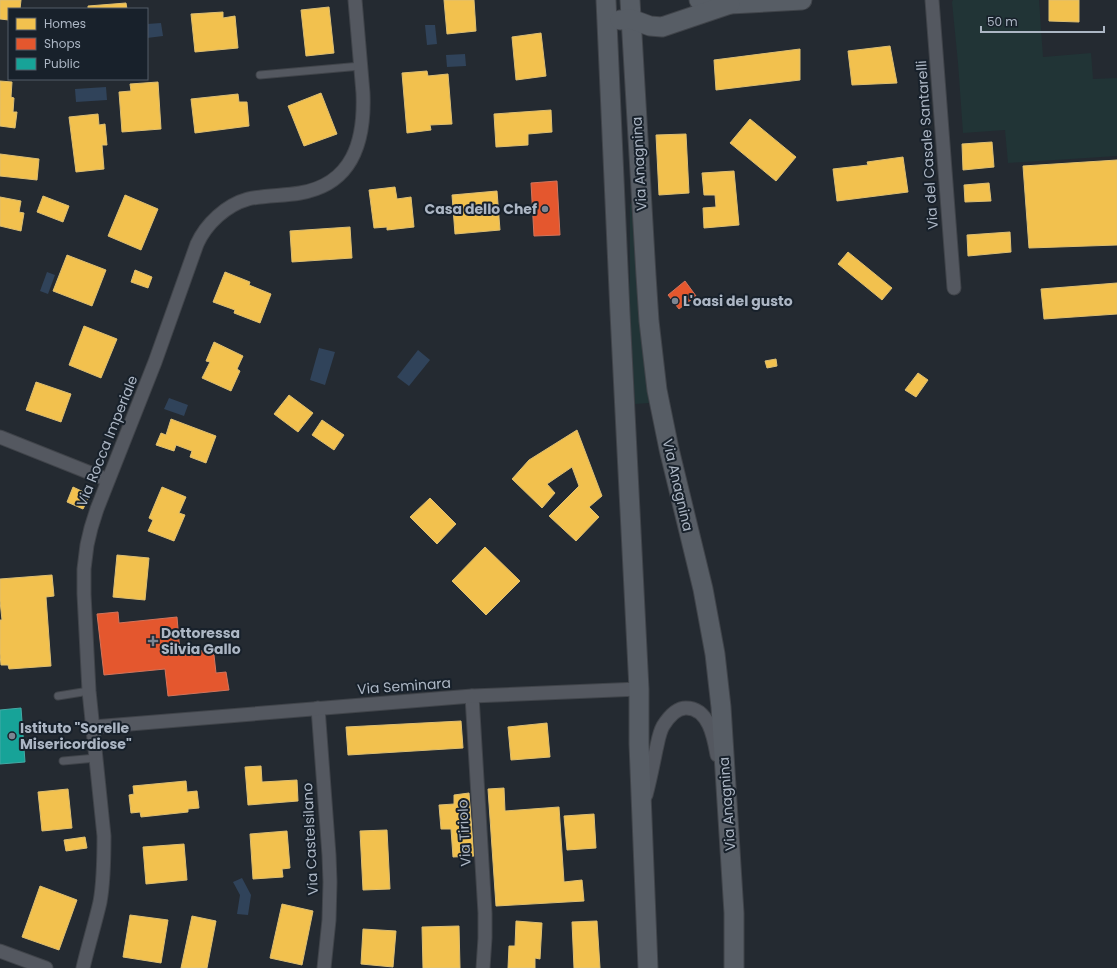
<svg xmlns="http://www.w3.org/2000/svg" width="1117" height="968" font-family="Poppins,sans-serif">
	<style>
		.green { fill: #213436 }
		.water { fill: #30435a }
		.homes { fill: #f2c14e; stroke: #ddbe71 }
		.shops { fill: #e4572e; stroke: #d3745b }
		.public { fill: #17a398; stroke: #44a9a5 }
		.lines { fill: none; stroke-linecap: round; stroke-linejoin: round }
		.lane-casing { stroke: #40444a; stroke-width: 9 }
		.street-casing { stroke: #40444a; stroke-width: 15 }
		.secondary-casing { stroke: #40444a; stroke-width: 21 }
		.lane { stroke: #545860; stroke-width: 7 }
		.street { stroke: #545860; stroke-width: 13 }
		.secondary { stroke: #575d65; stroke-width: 19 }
		.poi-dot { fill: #7c8591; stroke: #18212b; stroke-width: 1.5 }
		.labels { text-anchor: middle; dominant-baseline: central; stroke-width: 4; stroke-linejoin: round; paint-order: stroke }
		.street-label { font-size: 14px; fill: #acb6c4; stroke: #18212b }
		.poi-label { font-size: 14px; font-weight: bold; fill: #acb6c4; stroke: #18212b; text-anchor: start }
	</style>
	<rect width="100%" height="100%" fill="#242a31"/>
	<g class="green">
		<polygon points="953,0 1039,0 1043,57 1091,53 1093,79 1117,78 1117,156 1008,163 1005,130 963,133 958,63 952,2"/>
		<polygon points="632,200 649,403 635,404 629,306 630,267 630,205"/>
	</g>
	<g class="water">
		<polygon points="161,23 163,36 147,38 147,24"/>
		<polygon points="425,25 435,25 437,44 427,45"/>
		<polygon points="465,54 466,66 447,67 446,55"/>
		<polygon points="106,87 107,100 76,102 75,89"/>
		<polygon points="47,272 55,275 48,294 40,291"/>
		<polygon points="319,348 335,352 325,385 310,380"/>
		<polygon points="418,350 430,360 409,386 397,377"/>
		<polygon points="169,398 188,405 184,416 164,409"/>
		<polygon points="242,878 251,895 248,915 237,914 240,895 233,882"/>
	</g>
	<g class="homes">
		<polygon points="0,0 21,0 20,9 9,9 9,20 0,19"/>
		<polygon points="444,0 474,0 476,31 447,34"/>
		<polygon points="1049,0 1079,0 1079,22 1049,21"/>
		<polygon points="126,3 127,9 88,9 88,6"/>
		<polygon points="329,7 334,53 306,56 301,10"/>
		<polygon points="223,12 223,18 235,16 238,48 195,52 191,14"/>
		<polygon points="541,33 546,76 516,80 512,37"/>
		<polygon points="890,46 897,83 852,85 848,51"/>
		<polygon points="800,49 800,80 716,90 714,60"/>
		<polygon points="427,71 428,76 448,74 452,124 430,125 431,130 407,133 402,73"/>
		<polygon points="0,81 12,82 11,97 14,98 13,112 17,112 15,128 0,126"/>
		<polygon points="158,82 161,129 122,132 119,92 131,91 130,84"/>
		<polygon points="321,93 337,134 304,146 288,106"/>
		<polygon points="238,94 239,102 247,102 249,126 195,133 191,99"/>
		<polygon points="551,110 552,132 528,134 528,145 496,147 494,114"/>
		<polygon points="98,114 99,125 105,124 107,145 102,145 104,169 76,172 69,117"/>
		<polygon points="750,119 796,157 776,181 730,143"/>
		<polygon points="686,134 689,193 659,195 656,135"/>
		<polygon points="992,142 994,167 963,170 962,144"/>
		<polygon points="0,154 39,159 37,180 0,176"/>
		<polygon points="903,157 908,192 837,201 833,169 868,165 867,162"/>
		<polygon points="1117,160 1117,245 1029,248 1023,166"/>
		<polygon points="734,171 739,225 704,228 703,208 716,207 715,195 704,195 702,173"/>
		<polygon points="989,183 991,201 965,202 964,185"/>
		<polygon points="395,187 397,199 411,197 414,227 387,230 387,227 374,228 369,190"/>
		<polygon points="497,191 500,230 455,234 452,195"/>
		<polygon points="125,195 158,209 141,250 108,236"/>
		<polygon points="43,196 69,206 63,222 37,212"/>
		<polygon points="0,197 21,201 19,212 24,213 21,231 0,226"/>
		<polygon points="350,227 352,258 292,262 290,231"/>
		<polygon points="1010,232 1011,252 968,256 967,235"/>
		<polygon points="848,252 892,288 882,300 838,264"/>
		<polygon points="67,255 106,270 92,306 53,291"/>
		<polygon points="135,270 152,277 148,288 131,282"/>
		<polygon points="225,272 250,282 249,285 271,294 260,323 234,313 235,310 213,302"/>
		<polygon points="1117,283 1117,314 1044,319 1041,289"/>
		<polygon points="84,326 117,339 101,378 69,365"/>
		<polygon points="214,342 243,356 237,369 240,371 231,391 202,378 210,362 206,361"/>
		<polygon points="776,359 777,366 767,368 765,361"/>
		<polygon points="918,373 928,380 916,397 905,390"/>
		<polygon points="36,382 71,394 61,422 26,410"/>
		<polygon points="289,395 313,413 298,432 274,414"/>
		<polygon points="171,419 216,436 206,463 190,457 192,451 176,445 174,451 156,445 161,433 166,435"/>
		<polygon points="322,420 344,435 334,450 312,435"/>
		<polygon points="577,430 602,496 589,507 599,517 576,541 549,516 579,486 572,467 547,484 555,493 542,508 512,479 529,460"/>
		<polygon points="73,487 90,495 83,509 67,502"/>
		<polygon points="162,487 186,497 179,513 185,515 174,541 148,531 153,520 149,518"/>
		<polygon points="430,498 456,524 437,544 410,517"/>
		<polygon points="485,547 520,581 486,615 452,581"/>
		<polygon points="117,555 149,558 145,600 113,597"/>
		<polygon points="52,575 54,596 46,597 51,666 9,669 8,665 1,665 0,654 0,620 2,620 0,601 0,579"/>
		<polygon points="461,721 463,748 348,755 346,727"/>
		<polygon points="547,723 550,757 511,760 508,727"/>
		<polygon points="261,766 262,782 297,780 298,801 248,805 245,767"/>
		<polygon points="186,781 187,792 197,791 199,808 188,809 188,812 141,817 140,812 131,813 129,795 134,794 133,786"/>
		<polygon points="504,788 505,811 559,807 564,882 582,880 584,901 496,906 488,789"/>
		<polygon points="68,789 72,828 42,831 38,792"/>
		<polygon points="469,793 474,856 453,857 451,829 441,829 439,805 454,804 454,795"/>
		<polygon points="594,814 596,848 567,850 564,816"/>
		<polygon points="387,830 390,889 363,890 360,831"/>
		<polygon points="287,831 290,868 282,869 283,877 253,879 250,834"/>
		<polygon points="85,837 87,848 66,851 64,840"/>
		<polygon points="184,844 187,880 146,884 143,847"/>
		<polygon points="40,886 77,900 59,950 22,937"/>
		<polygon points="282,904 313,911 302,965 270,958"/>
		<polygon points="130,915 168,920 161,963 123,957"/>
		<polygon points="192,916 216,921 207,968 181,968"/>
		<polygon points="516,921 542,923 540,959 535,958 535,968 508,968 509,946 515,946"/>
		<polygon points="597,921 600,968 574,968 572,922"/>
		<polygon points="459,926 460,968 423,968 422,927"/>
		<polygon points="363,929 396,931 393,967 361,964"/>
	</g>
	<g class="shops">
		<polygon points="557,181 560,235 534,236 531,183"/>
		<polygon points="685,281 696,296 679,309 668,295"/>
		<polygon points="118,612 119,623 177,617 180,653 209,650 214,655 216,673 226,672 229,690 168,696 165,669 104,675 97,614"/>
	</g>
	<polygon class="public" points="21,708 25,762 0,764 0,710"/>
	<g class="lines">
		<defs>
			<g id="lane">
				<polyline points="260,75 361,66"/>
				<polyline points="58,696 89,691"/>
				<polyline points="63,761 96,758"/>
			</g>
			<g id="street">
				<polyline points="932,0 954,288"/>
				<polyline points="0,437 108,480"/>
				<polyline points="472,696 485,913 485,938 483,968"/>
				<polyline points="318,708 329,855 330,882 329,920 324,968"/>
				<polyline points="93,727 472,696 639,689"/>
				<path d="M646,795C650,780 653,765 656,750C658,742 659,733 663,726C668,718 676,708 686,708C709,708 714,738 717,755"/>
				<polyline points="0,951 46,968"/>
				<path d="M83,968C88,946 95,924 100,902C104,880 104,858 104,836L89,691L84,594V569L87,545L91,528L97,509L155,362L197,244C206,224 226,205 248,199C265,195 283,196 300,193C353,184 365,141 363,93L355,0"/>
			</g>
			<g id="secondary">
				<polyline points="606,0 620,313 639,689 639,744 648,968"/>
				<polyline points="630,0 646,275 649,321 657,390 669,449 703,589 715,654 721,707 734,913 734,968"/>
				<polyline points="699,0 730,4 802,0"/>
				<polyline points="620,20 631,19 650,26 662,27 730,4"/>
			</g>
		</defs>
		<use href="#lane" class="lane-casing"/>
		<use href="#street" class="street-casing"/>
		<use href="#secondary" class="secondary-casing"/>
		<use href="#lane" class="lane"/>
		<use href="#street" class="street"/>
		<use href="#secondary" class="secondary"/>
	</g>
	<g class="poi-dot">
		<circle cx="545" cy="209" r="4"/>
		<circle cx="675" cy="301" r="4"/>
		<path d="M151 635h4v4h4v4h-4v4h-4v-4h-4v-4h4z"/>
		<circle cx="12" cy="736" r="4"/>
	</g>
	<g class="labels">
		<g class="street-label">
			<text transform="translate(927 145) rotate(-94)">Via del Casale Santarelli</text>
			<text transform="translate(639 164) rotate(-93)">Via Anagnina</text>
			<text transform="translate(107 441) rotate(-68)">Via Rocca Imperiale</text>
			<text transform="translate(678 485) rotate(77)">Via Anagnina</text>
			<text transform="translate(404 686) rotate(-4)">Via Seminara</text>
			<text transform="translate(727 804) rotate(-94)">Via Anagnina</text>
			<text transform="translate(464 833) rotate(-93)">Via Tiriolo</text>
			<text transform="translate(310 839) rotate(-93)">Via Castelsilano</text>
		</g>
		<g class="poi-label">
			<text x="537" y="209" text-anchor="end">Casa dello Chef</text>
			<text x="683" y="301">L'oasi del gusto</text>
			<text x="161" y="633">Dottoressa<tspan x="161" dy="16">Silvia Gallo</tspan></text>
			<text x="20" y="728">Istituto "Sorelle<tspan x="20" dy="16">Misericordiose"</tspan></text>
		</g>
	</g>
	<rect x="8" y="8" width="140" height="72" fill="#18212b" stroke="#535d68"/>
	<rect x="16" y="18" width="20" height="12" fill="#f2c14e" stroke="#535d68"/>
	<text x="44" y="28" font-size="12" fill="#acb6c4">Homes</text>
	<rect x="16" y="38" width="20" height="12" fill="#e4572e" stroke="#535d68"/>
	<text x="44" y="48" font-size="12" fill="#acb6c4">Shops</text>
	<rect x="16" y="58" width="20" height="12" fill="#17a398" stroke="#535d68"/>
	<text x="44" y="68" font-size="12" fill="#acb6c4">Public</text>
	<path d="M981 26v6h123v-6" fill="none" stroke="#acb6c4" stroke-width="2"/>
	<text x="987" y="26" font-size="12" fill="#acb6c4" stroke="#18212b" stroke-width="3" paint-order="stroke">50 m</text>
</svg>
